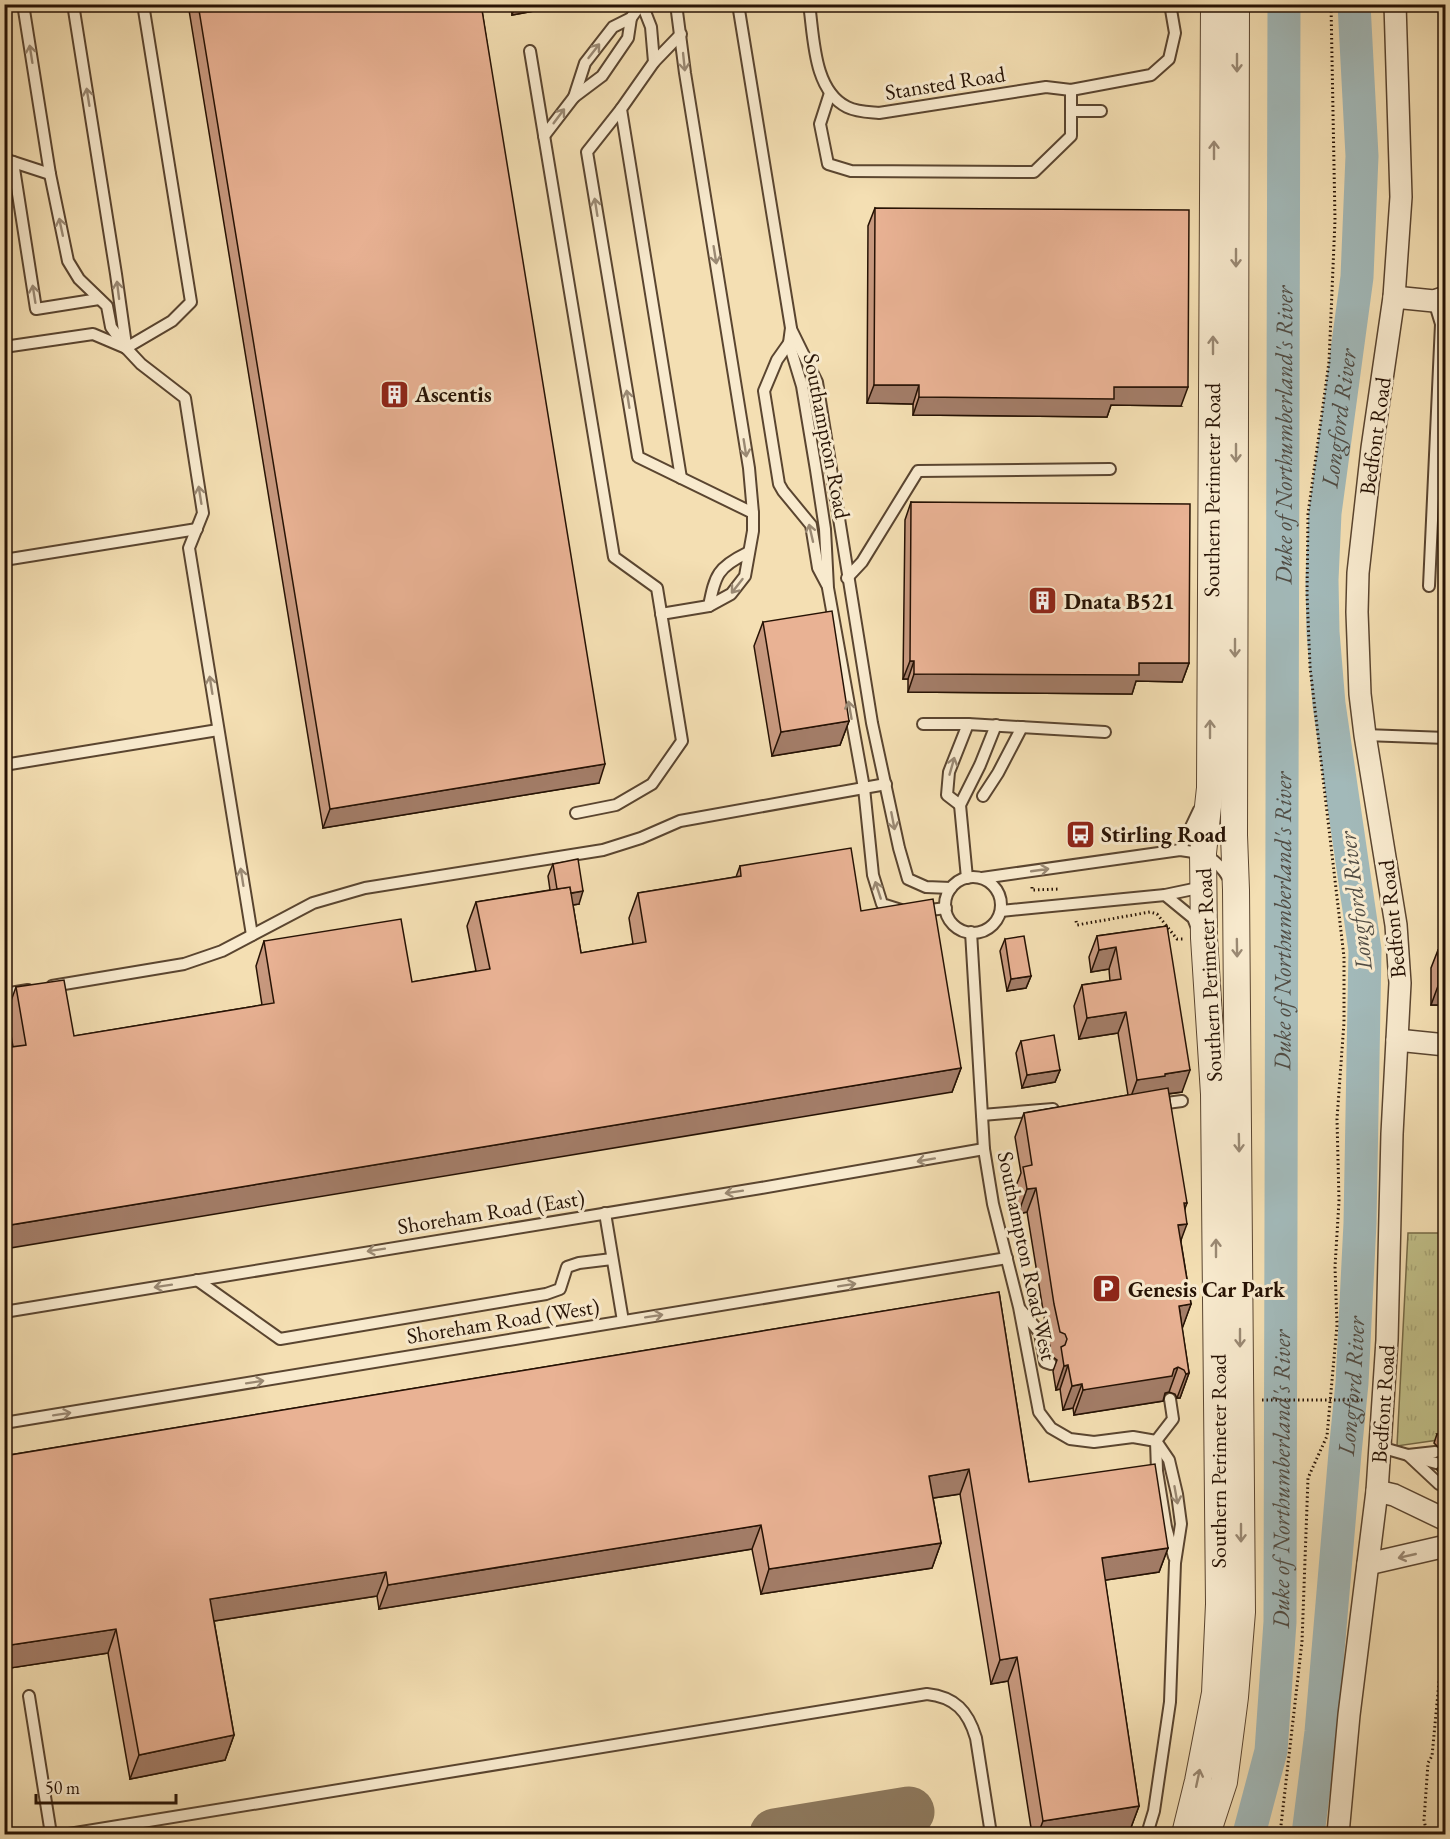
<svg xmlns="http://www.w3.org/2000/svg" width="1450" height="1839" font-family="'EB Garamond',serif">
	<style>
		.grass { fill: url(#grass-tufts); stroke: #746946; stroke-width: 1.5 }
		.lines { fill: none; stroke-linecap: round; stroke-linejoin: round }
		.river { stroke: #a2b9b9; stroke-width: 33 }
		.taxiway { stroke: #8d785c; stroke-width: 51 }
		.service-casing { stroke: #5a4530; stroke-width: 14 }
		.minor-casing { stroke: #5a4530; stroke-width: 24 }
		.tertiary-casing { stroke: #5a4530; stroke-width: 28 }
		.path { stroke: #261204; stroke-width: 3; stroke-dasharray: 1.5 3; stroke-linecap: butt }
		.service { stroke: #f8eace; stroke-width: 10 }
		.minor { stroke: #f8eace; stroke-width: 21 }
		.tertiary { stroke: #f8eace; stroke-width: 26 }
		.wall { fill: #c8997f; stroke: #261204; stroke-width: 1.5 }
		.shaded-wall { fill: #a37d68; stroke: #261204; stroke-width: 1.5 }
		.building { fill: #e9b294; stroke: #261204; stroke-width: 1.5 }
		.oneway { stroke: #9a8973 }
		.labels { text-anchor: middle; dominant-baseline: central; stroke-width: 6; stroke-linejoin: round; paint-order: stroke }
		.street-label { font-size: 22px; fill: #261204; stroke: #f8eace }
		.poi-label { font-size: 22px; font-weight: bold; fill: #261204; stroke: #f8eace; text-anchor: start }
		.water-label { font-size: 24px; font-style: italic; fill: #514c43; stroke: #f8eace }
	</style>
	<defs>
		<pattern id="grass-tufts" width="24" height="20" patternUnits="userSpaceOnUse" patternTransform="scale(1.5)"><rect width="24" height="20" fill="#c1c089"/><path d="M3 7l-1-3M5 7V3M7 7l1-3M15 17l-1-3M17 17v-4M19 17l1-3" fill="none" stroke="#a6a475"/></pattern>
	</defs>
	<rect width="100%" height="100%" fill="#f4dfb3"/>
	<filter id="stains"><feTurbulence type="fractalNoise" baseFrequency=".00333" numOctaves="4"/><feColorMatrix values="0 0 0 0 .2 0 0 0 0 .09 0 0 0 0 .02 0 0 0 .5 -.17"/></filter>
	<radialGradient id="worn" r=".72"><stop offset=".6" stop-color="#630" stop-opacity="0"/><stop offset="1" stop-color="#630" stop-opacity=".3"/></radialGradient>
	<polygon class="grass" points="1408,1233 1445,1233 1445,1439 1397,1446"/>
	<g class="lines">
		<g class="river">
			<path id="s1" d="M1249,1834L1271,1751L1280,1622L1284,4"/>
			<path id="s2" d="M1308,1834L1321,1732L1345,1453L1352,1383L1360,1223L1365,950L1329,704L1323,632L1322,580L1325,513L1357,277L1362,156L1354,4"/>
		</g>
		<polyline class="taxiway" points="775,1834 909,1812"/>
		<defs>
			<g id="service">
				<polyline points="23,4 50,174 68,261 79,279 107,306 111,327 126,348 141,364 185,398 203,513 189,548 252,935"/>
				<polyline points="73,4 116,274 126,345"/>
				<polyline points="642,4 651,27 654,62"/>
				<polyline points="738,4 791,328 789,343 802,386 816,470 825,529 828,588 864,788 873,875 882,904 901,910"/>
				<path d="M809,4C814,37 813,90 847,107C857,112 868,112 879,113L1046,87L1071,90L1151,75L1169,59L1175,33L1170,4"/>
				<polyline points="530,51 614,557 657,588 682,741 652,784 616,805 576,813"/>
				<polyline points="830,93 820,124 828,164 851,171 1034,172 1071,136 1071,90"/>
				<polyline points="574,97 585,63 613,27 631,18 641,4"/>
				<polyline points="621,109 587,152 638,457 753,513"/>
				<polyline points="1071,111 1101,111"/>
				<polyline points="544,136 574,97 602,76 628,38 631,18"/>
				<polyline points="4,159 50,174"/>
				<polyline points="13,162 36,309 99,299"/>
				<polyline points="791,329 817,382 872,723 899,848 908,879 926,887 951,888"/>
				<polyline points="789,343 777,360 764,391 779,484 783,491 811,525 818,568 827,585"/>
				<polyline points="4,347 93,334 126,348"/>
				<polyline points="126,348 172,321 191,302 143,4"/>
				<polyline points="681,478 621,109 654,62 681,34"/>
				<polyline points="4,560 197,529"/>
				<polyline points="847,578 862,562 918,471 1110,469"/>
				<polyline points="1429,586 1441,324 1434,301"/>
				<path d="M709,606C715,575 718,567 747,553"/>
				<polyline points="661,614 709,606 731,594 745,576 753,531 753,513 749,468 685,73 676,4"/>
				<polyline points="923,724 968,724 1105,732"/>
				<polyline points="1365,735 1446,738"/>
				<polyline points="4,765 218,730"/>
				<polyline points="983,796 998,773 1022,727"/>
				<polyline points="960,805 947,795 949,772 968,724"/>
				<polyline points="1180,850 1199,810"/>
				<circle cx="973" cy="905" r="28"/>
				<polyline points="967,878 960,805 980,765 996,725"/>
				<path d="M982,878L1180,850C1204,853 1216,857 1229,879"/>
				<polyline points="1165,895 1193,918 1197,928"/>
				<polyline points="922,911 946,908"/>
				<polyline points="1001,911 1165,895 1203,887"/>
				<polyline points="971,932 984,1149 993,1204 1019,1307 1039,1412 1051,1428 1070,1439 1094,1442 1133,1437 1156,1441"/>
				<polyline points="52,986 184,964 222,951 313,903 365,888 603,850 641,838 680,821 886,784"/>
				<polyline points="4,994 28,990"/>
				<polyline points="1159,1104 1182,1101"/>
				<polyline points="982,1115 1053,1109"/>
				<polyline points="605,1213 623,1321"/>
				<polyline points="197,1280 280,1339 546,1294 560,1289 567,1267 579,1263 612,1259"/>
				<polyline points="1021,1310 1040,1333 1045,1362 1051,1364"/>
				<polyline points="4,1312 761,1188 984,1149"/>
				<polyline points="1170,1399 1173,1419 1156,1441 1157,1471 1166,1527 1174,1557"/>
				<polyline points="4,1423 1007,1258"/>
				<polyline points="1380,1447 1408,1455 1435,1452"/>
				<polyline points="1408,1455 1439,1484"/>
				<polyline points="1414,1457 1436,1463"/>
				<polyline points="29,1696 51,1834"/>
				<polyline points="133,1824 142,1834"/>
				<path d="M69,1834L927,1694C955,1697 968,1711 976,1738L991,1834"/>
				<polyline points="1147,1834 1154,1811 1170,1702 1175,1563 1181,1524 1177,1494 1169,1460 1156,1441"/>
			</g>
			<g id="minor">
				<polyline points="1394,297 1434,301 1446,297"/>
				<polyline points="1397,1040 1446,1045"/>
				<polyline points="1377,1491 1394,1495 1446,1520"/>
				<polyline points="1368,1564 1446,1546"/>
				<polyline points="1338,1834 1349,1715 1377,1491 1387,1340 1392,1134 1400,983 1396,925 1365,735 1360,694 1357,612 1358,573 1372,448 1394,297 1401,197 1395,4"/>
			</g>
			<g id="tertiary">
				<path id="s3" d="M1185,1834L1198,1781L1215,1693L1219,1604L1214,1094L1204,938L1203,853L1210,788L1214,4"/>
				<polyline points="1207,1834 1224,1782 1235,1697 1242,1612 1236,890 1234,835 1236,4"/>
			</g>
		</defs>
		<use href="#service" class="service-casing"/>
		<use href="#minor" class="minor-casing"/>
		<use href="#tertiary" class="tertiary-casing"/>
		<g class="path">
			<polyline points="1032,887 1032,890 1060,889"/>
			<polyline points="1076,921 1077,925 1150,912 1157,914 1177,939 1184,939"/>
			<polyline points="1262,1400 1363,1400"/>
			<polyline points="1280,1834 1302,1642 1308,1478 1327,1436 1337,1325 1335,1267 1339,1201 1337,1119 1344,1022 1344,957 1310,667 1307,594 1308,514 1329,362 1335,220 1331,4"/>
			<polyline points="1427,1834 1424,1820 1428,1763 1432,1756 1439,1682 1446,1674"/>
		</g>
		<use href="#service" class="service"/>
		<use href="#minor" class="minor"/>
		<use href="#tertiary" class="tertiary"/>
	</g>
	<g class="wall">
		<polygon points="188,4 481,4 599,783 323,828"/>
		<polygon points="511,4 572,4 512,15"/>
		<polygon points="875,208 1181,406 1111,405 1107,417 913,415 913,404 867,403 868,226"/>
		<polygon points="911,502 1189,663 1182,682 1136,681 1132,694 908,692 908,679 903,679 905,520"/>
		<polygon points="763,622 849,721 840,745 772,756 754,646"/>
		<polygon points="553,864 579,904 573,905 581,953 633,944 629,918 638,893 736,877 740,866 861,911 961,1068 952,1092 13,1047 7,1012 16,987 74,1036 262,1005 256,966 264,941 412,982 476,971 467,926 476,902 550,890 548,876"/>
		<polygon points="1167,926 1182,1092 1169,1094 1185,1208 1181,1242 1191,1304 1182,1328 1189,1373 1180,1398 1177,1398 1175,1394 1169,1392 1165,1393 1163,1401 1074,1415 1073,1408 1063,1410 1060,1389 1056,1390 1053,1371 1057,1360 1052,1356 1046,1328 1027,1212 1018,1214 1014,1191 1021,1173 1015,1137 1024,1113 1128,1095 1118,1033 1079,1039 1074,1006 1082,985 1110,981 1109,969 1091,972 1089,957 1097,936"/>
		<polygon points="1005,939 1031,976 1026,988 1007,991 1000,951"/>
		<polygon points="1438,950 1446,950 1446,1005 1431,1005 1431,968"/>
		<polygon points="1021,1041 1060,1070 1055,1082 1022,1088 1016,1053"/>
		<polygon points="999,1292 1029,1482 1168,1548 1159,1572 1105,1580 1139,1806 1130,1830 1103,1834 1032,1834 1008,1681 991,1684 960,1494 933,1498 941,1543 932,1568 761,1594 752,1549 379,1609 377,1596 214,1621 234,1735 225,1760 130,1779 108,1653 4,1669 4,1456"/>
		<polygon points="1446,1433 1446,1481 1437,1470 1442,1460 1440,1457 1442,1451 1434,1443 1437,1434"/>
	</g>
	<g class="shaded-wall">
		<polygon points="516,4 572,4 512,15"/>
		<polygon points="874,385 919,385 913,404 867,403"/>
		<polygon points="1114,387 1188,387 1181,406 1111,405 1107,417 913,415 919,397"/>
		<polygon points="910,661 914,661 908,679 903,679"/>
		<polygon points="1139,663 1189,663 1182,682 1136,681 1132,694 908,692 914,674"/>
		<polygon points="849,721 840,745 772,756 781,732"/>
		<polygon points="605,764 599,783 323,828 330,809"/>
		<polygon points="583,891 579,904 553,908 558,896"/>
		<polygon points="1116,947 1109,969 1091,972 1099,950"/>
		<polygon points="1031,976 1026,988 1007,991 1011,979"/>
		<polygon points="1438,986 1446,986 1446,1005 1431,1005"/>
		<polygon points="1126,1012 1118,1033 1079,1039 1087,1018"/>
		<polygon points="961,1068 952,1092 4,1249 4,1226"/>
		<polygon points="1060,1070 1055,1082 1022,1088 1027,1075"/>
		<polygon points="1190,1070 1182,1092 1158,1095 1129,1102 1137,1080 1165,1074"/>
		<polygon points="1036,1188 1027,1212 1018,1214 1027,1189"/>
		<polygon points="1184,1203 1187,1203 1179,1225 1187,1224 1178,1248 1169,1249"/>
		<polygon points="1191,1304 1182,1329 1179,1306"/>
		<polygon points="1068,1365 1060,1389 1056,1390 1064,1366"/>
		<polygon points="1178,1367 1169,1392 1165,1393 1163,1401 1074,1415 1083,1390 1174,1369"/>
		<polygon points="1189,1373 1180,1398 1177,1398 1186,1374"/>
		<polygon points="1082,1384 1073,1408 1063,1410 1072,1386"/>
		<polygon points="969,1469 960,1494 920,1500 929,1476"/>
		<polygon points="1444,1484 1446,1484 1446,1492 1440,1493"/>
		<polygon points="761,1525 752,1549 379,1609 388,1585"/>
		<polygon points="941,1543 932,1568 761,1594 769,1569"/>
		<polygon points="1168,1548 1159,1572 1093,1582 1102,1558"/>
		<polygon points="386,1572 377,1596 201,1623 210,1599"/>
		<polygon points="116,1629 108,1653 4,1669 4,1646"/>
		<polygon points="1017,1657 1008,1681 991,1684 1000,1660"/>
		<polygon points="234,1735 225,1760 130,1779 139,1755"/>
		<polygon points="1139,1806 1130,1830 1103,1834 1038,1834 1043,1821"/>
	</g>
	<g class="building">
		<polygon points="198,4 481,4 605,764 330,809"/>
		<polygon points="875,208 1189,210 1188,387 1114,387 1114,399 919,397 919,385 874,385"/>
		<polygon points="911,502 1190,504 1189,663 1139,663 1139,675 914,674 914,661 910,661"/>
		<polygon points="832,611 849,721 781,732 763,622"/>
		<polygon points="851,848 861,911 933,899 961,1068 4,1226 4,1048 26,1045 16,987 64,980 74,1036 274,1003 264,941 401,919 412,982 490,969 476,902 570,887 581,953 646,942 638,893 741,876 740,866"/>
		<polygon points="578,859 583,891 571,893 570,887 557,889 553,864"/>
		<polygon points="1167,926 1190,1070 1165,1074 1165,1076 1137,1080 1126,1012 1087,1018 1082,985 1121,979 1116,947 1099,950 1097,936"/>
		<polygon points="1024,936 1031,976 1011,979 1005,939"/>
		<rect x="1438" y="950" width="8" height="36"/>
		<polygon points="1054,1035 1060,1070 1027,1075 1021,1041"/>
		<polygon points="1168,1088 1187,1203 1184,1203 1187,1224 1178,1225 1191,1304 1179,1306 1189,1373 1186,1374 1184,1370 1178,1367 1174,1369 1172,1376 1083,1390 1082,1384 1072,1386 1068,1365 1064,1366 1061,1347 1065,1345 1067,1339 1065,1334 1060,1332 1054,1304 1036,1188 1027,1189 1023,1167 1032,1165 1024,1113"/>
		<polygon points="999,1292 1029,1482 1155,1464 1168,1548 1102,1558 1139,1806 1043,1821 1017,1657 1000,1660 969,1469 929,1476 941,1543 769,1569 761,1525 388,1585 386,1572 210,1599 234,1735 139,1755 116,1629 4,1646 4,1456"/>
		<polygon points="1446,1433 1446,1441 1437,1434"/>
		<polygon points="1446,1456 1446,1467 1440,1461"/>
	</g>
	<defs><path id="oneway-shaft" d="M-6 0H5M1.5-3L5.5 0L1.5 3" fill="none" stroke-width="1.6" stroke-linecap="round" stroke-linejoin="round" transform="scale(1.5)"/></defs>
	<g class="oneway">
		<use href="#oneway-shaft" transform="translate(594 51) rotate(-52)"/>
		<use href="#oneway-shaft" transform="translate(31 54) rotate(-99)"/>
		<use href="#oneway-shaft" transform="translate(684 62) rotate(84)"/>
		<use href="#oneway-shaft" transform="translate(1237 63) rotate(90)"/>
		<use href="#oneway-shaft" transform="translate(88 97) rotate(-99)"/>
		<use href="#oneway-shaft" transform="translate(559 116) rotate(-53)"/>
		<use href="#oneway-shaft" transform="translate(1214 150) rotate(-90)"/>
		<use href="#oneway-shaft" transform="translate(596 207) rotate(-99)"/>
		<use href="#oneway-shaft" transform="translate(61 227) rotate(-102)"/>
		<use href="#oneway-shaft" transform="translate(715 255) rotate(81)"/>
		<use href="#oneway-shaft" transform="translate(1236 258) rotate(90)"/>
		<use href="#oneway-shaft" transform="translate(118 290) rotate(-97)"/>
		<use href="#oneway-shaft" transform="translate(34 294) rotate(-99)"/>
		<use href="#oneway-shaft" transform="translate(1213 345) rotate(-90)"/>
		<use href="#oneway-shaft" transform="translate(628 399) rotate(-99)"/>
		<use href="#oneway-shaft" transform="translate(745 448) rotate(81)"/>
		<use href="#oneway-shaft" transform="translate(1236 453) rotate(90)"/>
		<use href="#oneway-shaft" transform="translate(200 495) rotate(-99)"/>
		<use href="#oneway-shaft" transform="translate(811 533) rotate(-103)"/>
		<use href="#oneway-shaft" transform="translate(737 586) rotate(128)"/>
		<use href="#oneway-shaft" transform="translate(1235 648) rotate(90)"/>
		<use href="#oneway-shaft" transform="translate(211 685) rotate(-99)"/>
		<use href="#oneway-shaft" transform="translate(850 710) rotate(-100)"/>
		<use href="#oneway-shaft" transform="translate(1210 729) rotate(-90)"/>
		<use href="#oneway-shaft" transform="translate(952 766) rotate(-74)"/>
		<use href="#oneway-shaft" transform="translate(893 821) rotate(79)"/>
		<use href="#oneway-shaft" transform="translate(1040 870) rotate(-8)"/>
		<use href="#oneway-shaft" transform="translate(242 877) rotate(-99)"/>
		<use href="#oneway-shaft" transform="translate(878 890) rotate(-108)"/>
		<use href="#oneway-shaft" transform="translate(1237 948) rotate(89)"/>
		<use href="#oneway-shaft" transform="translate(1239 1143) rotate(89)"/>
		<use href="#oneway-shaft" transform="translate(926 1160) rotate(170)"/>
		<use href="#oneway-shaft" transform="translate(734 1192) rotate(171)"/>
		<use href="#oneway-shaft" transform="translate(1216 1248) rotate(-90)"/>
		<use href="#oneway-shaft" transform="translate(376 1250) rotate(171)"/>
		<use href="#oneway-shaft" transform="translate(847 1285) rotate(-9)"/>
		<use href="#oneway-shaft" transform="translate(163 1286) rotate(171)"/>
		<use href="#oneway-shaft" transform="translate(654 1316) rotate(-9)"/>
		<use href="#oneway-shaft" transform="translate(1240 1338) rotate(90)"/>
		<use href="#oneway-shaft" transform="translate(255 1382) rotate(-9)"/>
		<use href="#oneway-shaft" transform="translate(62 1414) rotate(-9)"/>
		<use href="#oneway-shaft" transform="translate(1176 1495) rotate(80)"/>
		<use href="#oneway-shaft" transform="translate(1241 1533) rotate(90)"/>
		<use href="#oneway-shaft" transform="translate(1407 1556) rotate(167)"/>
		<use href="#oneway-shaft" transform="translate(1198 1778) rotate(-78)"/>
	</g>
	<defs>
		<symbol id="building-square" viewBox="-11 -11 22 22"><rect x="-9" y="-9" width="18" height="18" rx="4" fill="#8f2418" stroke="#f8eace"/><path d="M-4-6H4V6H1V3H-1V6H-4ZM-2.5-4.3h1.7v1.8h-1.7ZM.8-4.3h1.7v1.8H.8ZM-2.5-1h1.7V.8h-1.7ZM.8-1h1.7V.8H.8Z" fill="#fff"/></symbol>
		<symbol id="bus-square" viewBox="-11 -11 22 22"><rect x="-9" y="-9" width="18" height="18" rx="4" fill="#8f2418" stroke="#f8eace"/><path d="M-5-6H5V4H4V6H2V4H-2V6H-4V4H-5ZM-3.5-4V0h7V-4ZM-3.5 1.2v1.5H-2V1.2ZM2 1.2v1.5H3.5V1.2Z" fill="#fff"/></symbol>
		<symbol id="parking-square" viewBox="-11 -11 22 22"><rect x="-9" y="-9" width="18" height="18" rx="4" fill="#8f2418" stroke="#f8eace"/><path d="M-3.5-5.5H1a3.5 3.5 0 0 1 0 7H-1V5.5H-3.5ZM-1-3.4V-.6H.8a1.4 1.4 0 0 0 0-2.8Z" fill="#fff"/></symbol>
	</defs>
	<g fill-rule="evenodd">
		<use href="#building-square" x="378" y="378" width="33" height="33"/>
		<use href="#building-square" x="1026" y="584" width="33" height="33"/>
		<use href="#bus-square" x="1064" y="818" width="33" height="33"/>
		<use href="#parking-square" x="1090" y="1272" width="33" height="33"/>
	</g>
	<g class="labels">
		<g class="street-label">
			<text transform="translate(945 83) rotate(-9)">Stansted Road</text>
			<text transform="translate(827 436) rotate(79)">Southampton Road</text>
			<text transform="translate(1375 436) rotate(-82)">Bedfont Road</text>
			<text stroke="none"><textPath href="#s3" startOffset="1348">Southern Perimeter Road</textPath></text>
			<text transform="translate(1392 919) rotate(-96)">Bedfont Road</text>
			<text transform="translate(1209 975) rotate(-93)">Southern Perimeter Road</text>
			<text transform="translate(491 1212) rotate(-9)">Shoreham Road (East)</text>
			<text transform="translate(1027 1256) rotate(78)">Southampton Road West</text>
			<text transform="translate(503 1321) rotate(-9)">Shoreham Road (West)</text>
			<text transform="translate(1383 1404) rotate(-86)">Bedfont Road</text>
			<text transform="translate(1218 1461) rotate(-90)">Southern Perimeter Road</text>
		</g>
		<g class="poi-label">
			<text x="415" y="394">Ascentis</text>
			<text x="1064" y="601">Dnata B521</text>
			<text x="1101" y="834">Stirling Road</text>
			<text x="1128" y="1289">Genesis Car Park</text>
		</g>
		<g class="water-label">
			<text stroke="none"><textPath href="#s2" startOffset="1422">Longford River</textPath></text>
			<text stroke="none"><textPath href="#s1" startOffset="1402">Duke of Northumberland's River</textPath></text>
			<text transform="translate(1355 901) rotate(-97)">Longford River</text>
			<text stroke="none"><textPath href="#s1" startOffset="916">Duke of Northumberland's River</textPath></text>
			<text stroke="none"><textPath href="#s2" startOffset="450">Longford River</textPath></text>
			<text stroke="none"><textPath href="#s1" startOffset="358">Duke of Northumberland's River</textPath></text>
		</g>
	</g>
	<rect width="1450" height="1839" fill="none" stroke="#f4dfb3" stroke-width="24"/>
	<rect x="6" y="6" width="1438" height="1827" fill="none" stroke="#261204" stroke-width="3"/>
	<rect x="12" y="12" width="1426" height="1815" fill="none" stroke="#261204" stroke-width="1.5"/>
	<path d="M36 1794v9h140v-9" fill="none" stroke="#261204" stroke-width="3"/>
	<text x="45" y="1794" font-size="18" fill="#261204" stroke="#f8eace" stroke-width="4.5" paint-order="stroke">50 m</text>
	<rect width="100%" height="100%" filter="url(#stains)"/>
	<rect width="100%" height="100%" fill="url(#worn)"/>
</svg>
